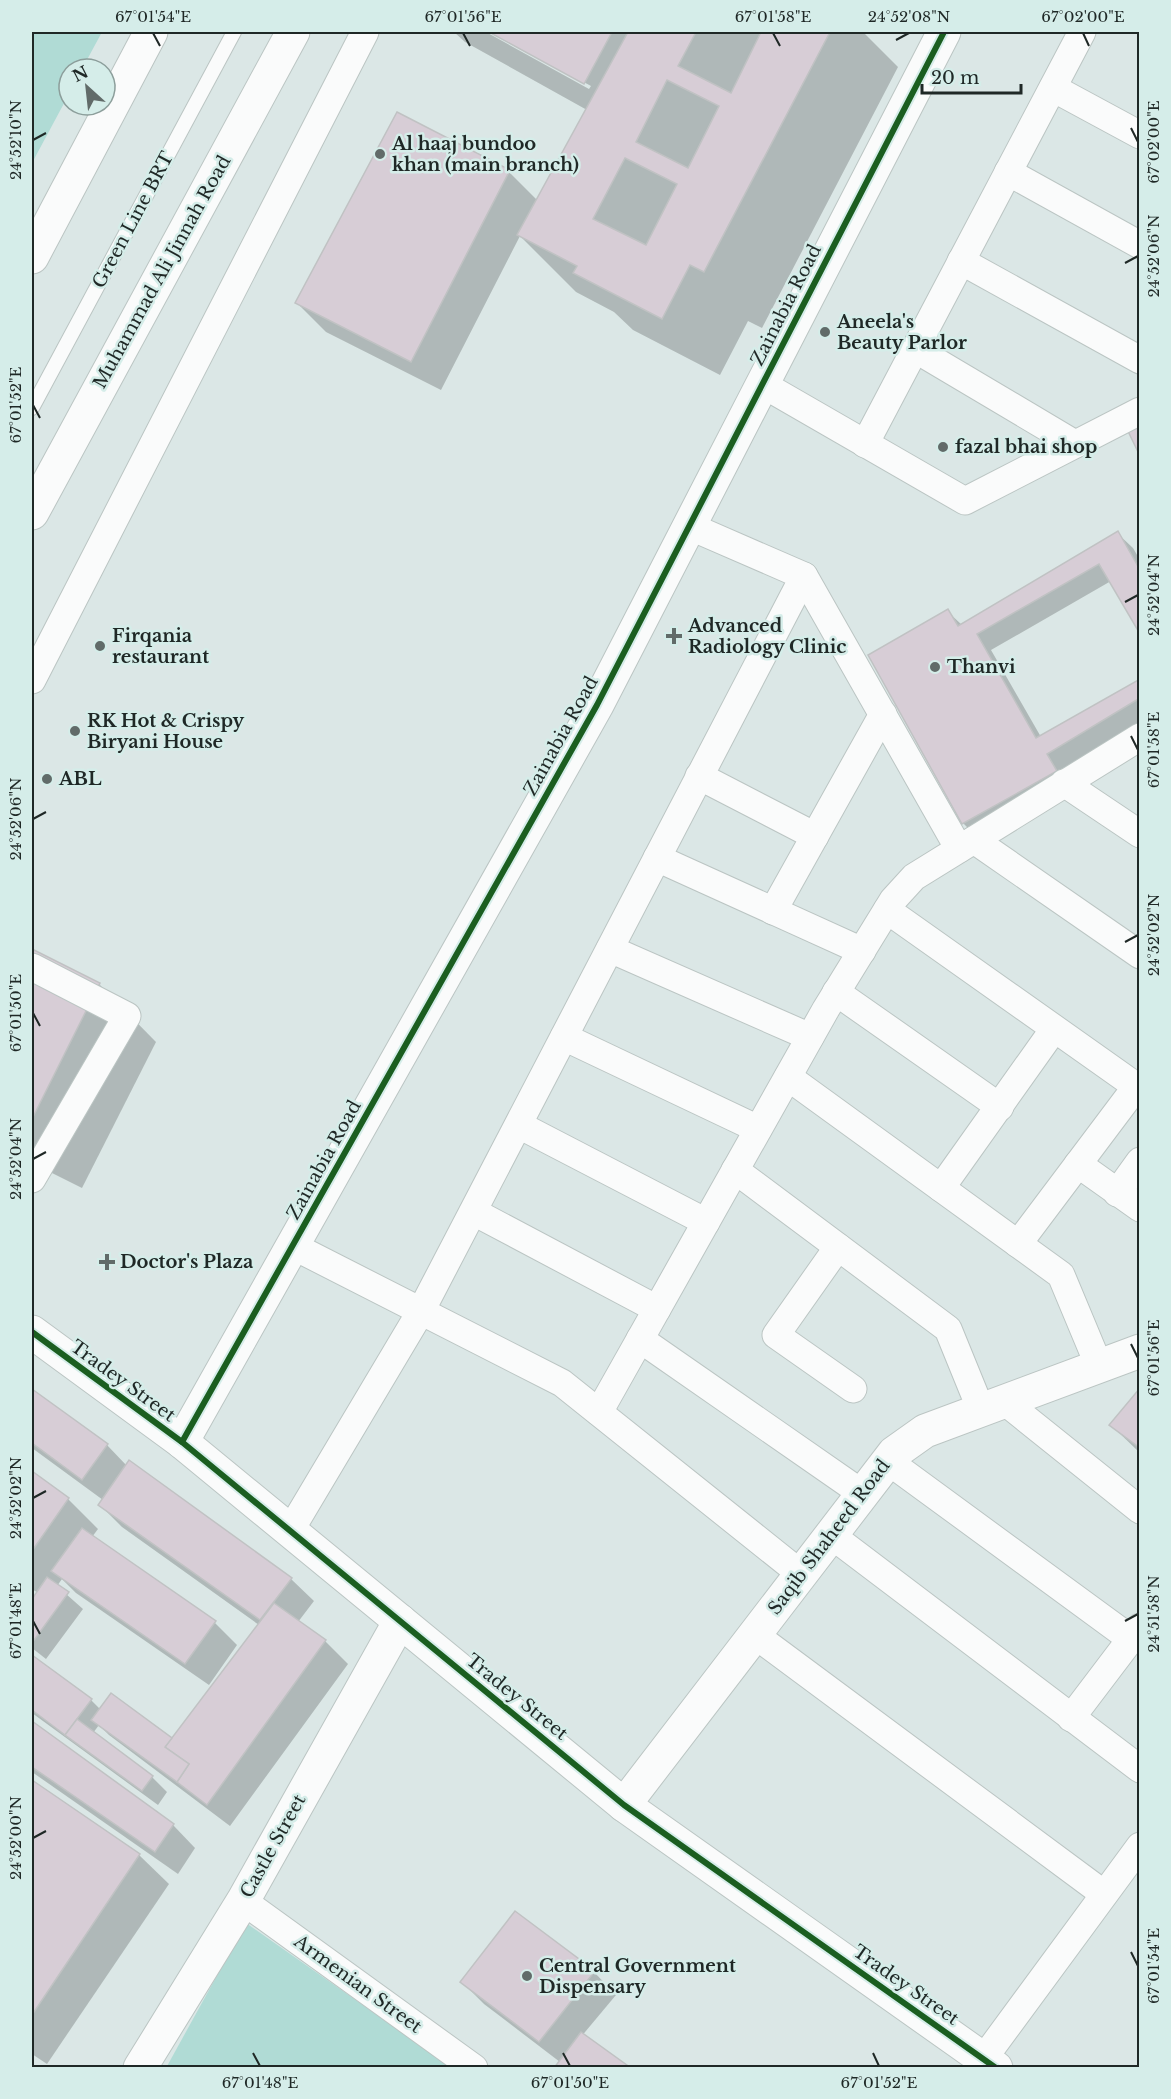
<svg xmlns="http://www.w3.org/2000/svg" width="1171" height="2099" font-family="'Libre Baskerville',serif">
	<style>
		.green { fill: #b0dbd5 }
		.shadow { fill: #0003 }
		.building { fill: #d7cdd6; stroke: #c0c2c3; stroke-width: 1.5; fill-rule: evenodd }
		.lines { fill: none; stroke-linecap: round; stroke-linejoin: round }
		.service-casing { stroke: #bbc5c3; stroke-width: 16 }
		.minor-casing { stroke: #bbc5c3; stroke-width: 29 }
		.tertiary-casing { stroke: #bbc5c3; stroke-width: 35 }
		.trunk-casing { stroke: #bbc5c3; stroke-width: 35 }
		.service { stroke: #fafbfb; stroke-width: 14 }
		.minor { stroke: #fafbfb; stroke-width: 27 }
		.tertiary { stroke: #fafbfb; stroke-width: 33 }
		.trunk { stroke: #fafbfb; stroke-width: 33 }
		.cycleway-casing { stroke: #d5ede9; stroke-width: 10 }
		.cycleway { stroke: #1b5e20; stroke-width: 6 }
		.ticks { fill: none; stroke: #1f2826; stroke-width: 2 }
		.poi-dot { fill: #616b69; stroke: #d5ede9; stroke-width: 2 }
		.labels { text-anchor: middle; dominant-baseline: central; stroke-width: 5; stroke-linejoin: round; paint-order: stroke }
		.poi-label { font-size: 18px; font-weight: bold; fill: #1f2826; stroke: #d5ede9; text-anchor: start }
		.street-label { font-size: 18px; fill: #1f2826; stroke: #d5ede9 }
		.neatline { fill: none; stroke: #1f2826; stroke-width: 2 }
		.ticks-label { font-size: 15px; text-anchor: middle; fill: #1f2826 }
	</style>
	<rect width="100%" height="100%" fill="#dbe7e6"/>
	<g class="green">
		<polygon points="32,32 102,32 82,69 69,69 69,94 32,163"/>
		<polygon points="246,1923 451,2067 166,2068"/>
	</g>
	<g class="shadow">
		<polygon points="454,32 486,32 589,89 591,86 492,32 863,32 898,67 762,328 748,321 720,375 633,330 614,312 576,292 520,236 441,390 326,332 297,303 509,172 537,200 587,110 465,42"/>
		<polygon points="1117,533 1133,548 1140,560 1140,631 1111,581 991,650 1041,737 1140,681 1140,723 1061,770 1071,787 978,838 963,823 947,611 962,625"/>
		<polygon points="32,951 99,984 156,1042 82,1188 32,1163"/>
		<polygon points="1140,1390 1140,1453 1111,1425"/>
		<polygon points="32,1391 107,1445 127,1466 291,1579 314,1601 298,1622 325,1641 348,1664 230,1826 109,1735 99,1725 93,1733 152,1777 167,1792 158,1805 32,1713 32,1657 91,1700 101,1710 172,1740 259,1625 122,1527 100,1505 103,1500 32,1448"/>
		<polygon points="32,1473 68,1499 98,1529 92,1537 215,1623 237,1645 209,1685 76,1593 62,1579 57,1586 83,1609 46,1659 32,1648 32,1601 38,1593 32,1589"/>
		<polygon points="32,1723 173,1825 195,1848 178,1874 32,1772"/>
		<polygon points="32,1782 139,1855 169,1884 47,2064 32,2054"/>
		<polygon points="594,1972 616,1995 560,2062 484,2004 462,1982"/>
	</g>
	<g class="building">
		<polygon points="489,32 612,32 584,84"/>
		<path d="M628,32H696L678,66L731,93L761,32H830L704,272L690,265L662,319L573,273L577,266L517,235ZM667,80L719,106L688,168L636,142ZM625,158L677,184L646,245L593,219Z"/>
		<polygon points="397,112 510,170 411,362 295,303"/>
		<polygon points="1140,418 1140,456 1124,423"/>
		<polygon points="1118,531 1140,570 1140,634 1099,564 977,634 1036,738 1140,679 1140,698 1047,754 1057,771 962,824 868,655 948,609 958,626"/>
		<polygon points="32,949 100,983 32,1119"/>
		<polygon points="1140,1388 1140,1448 1109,1425"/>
		<polygon points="32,1389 108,1444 82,1480 32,1443"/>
		<polygon points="129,1460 292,1578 260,1620 98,1505"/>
		<polygon points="32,1471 69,1498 32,1551"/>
		<polygon points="82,1528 216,1621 185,1664 51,1571"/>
		<polygon points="47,1577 69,1592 32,1643 32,1599"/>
		<polygon points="274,1603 326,1640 207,1805 177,1782 189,1764 165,1747"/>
		<polygon points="32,1655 92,1699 65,1735 32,1710"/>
		<polygon points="111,1693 172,1738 165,1747 189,1764 177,1782 91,1720"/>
		<polygon points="77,1719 153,1776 142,1791 65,1735"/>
		<polygon points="32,1721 174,1824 155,1852 32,1767"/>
		<polygon points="32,1780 140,1854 32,2015"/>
		<polygon points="515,1911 595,1971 539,2042 460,1982"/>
		<polygon points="581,2032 631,2068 554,2068"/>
	</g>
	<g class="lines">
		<defs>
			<polyline id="service" points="32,408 234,32"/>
			<g id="minor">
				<polyline points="1053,88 1140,135"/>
				<polyline points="1008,172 1140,245"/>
				<polyline points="961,261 1140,360"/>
				<polyline points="915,349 1075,444"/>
				<polyline points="762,384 965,501 1140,411"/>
				<polyline points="865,444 1082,32"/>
				<polyline points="689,526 804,576 959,849"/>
				<polyline points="32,680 365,32"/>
				<polyline points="699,776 815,836"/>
				<polyline points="1064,783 1140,834"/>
				<polyline points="974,840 1140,955"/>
				<polyline points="657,858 862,951"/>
				<polyline points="887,910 1140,1089"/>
				<polyline points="773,911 883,714"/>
				<polyline points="610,949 810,1037"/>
				<polyline points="32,967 127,1016 32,1179"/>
				<polyline points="836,992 1000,1107"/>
				<polyline points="564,1037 758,1129"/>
				<polyline points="788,1077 941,1188 1054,1029"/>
				<polyline points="519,1125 706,1222"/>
				<polyline points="1078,1164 1140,1208"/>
				<polyline points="735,1170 948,1329 981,1410"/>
				<polyline points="941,1188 1061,1275 1099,1366"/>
				<polyline points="1117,1193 1140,1161"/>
				<polyline points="474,1212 657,1309"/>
				<polyline points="1018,1244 1136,1087"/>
				<polyline points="293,1246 562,1383 801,1574"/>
				<polyline points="838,1247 776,1335 853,1389"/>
				<polyline points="640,1339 863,1494"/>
				<polyline points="1004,1401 1140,1510"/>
				<polyline points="599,1412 826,1009 893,900 914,877 1140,737"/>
				<polyline points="888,1461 1131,1639"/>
				<polyline points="290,1531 421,1311 804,576"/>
				<polyline points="831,1535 1140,1769"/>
				<polyline points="755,1635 1104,1894"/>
				<polyline points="1071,1718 1140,1627"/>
				<polyline points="243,1901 474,2068"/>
				<polyline points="984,2058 1140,1846"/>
			</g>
			<g id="tertiary">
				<polyline points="32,1332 182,1442 624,1805 996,2068"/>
				<polyline points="182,1442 597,705 944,32"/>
				<polyline points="624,1805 894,1453 925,1431 1140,1351"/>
				<polyline points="140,2068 243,1901 400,1621"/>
			</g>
			<g id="trunk">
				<polyline points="32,257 151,32"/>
				<polyline points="32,513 293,32"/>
			</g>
		</defs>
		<use href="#service" class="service-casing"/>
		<use href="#minor" class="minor-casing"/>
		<use href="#tertiary" class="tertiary-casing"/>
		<use href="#trunk" class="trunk-casing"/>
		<use href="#service" class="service"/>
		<use href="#minor" class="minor"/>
		<use href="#tertiary" class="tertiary"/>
		<use href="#trunk" class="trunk"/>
		<defs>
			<g id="cycleway">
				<polyline points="32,1332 182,1442 624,1805 996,2068"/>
				<polyline points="182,1442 597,705 944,32"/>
			</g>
		</defs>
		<use href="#cycleway" class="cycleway-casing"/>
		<use href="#cycleway" class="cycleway"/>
	</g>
	<path class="ticks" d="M153,33L160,46M463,33L470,46M773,33L780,46M1083,33L1089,46M896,40L909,33M1131,128L1138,142M33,140L46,133M1125,263L1138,256M33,405L40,418M1125,602L1138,595M1131,736L1138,750M33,819L46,812M1125,942L1138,935M33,1013L40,1026M33,1159L46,1152M1131,1344L1138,1358M33,1498L46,1491M33,1621L40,1634M1125,1621L1138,1614M33,1838L46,1831M1131,1952L1138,1966M253,2053L260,2066M563,2053L570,2066M873,2053L879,2066"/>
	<g class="poi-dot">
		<circle cx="380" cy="154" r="6"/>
		<circle cx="825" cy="332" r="6"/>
		<circle cx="943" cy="447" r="6"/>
		<path d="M671 627h6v6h6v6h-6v6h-6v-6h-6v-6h6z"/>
		<circle cx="100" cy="646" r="6"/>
		<circle cx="935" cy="667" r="6"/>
		<circle cx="75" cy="731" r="6"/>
		<circle cx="47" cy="779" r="6"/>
		<path d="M104 1253h6v6h6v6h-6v6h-6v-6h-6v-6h6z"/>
		<circle cx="527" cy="1976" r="6"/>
	</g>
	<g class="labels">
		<g class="poi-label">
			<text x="392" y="144">Al haaj bundoo<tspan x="392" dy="21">khan (main branch)</tspan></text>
			<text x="837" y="322">Aneela's<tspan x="837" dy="21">Beauty Parlor</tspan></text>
			<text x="955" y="447">fazal bhai shop</text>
			<text x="688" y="626">Advanced<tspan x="688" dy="21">Radiology Clinic</tspan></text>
			<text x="112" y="636">Firqania<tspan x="112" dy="21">restaurant</tspan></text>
			<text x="947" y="667">Thanvi</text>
			<text x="87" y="721">RK Hot &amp; Crispy<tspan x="87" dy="21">Biryani House</tspan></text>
			<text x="59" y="779">ABL</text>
			<text x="120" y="1262">Doctor's Plaza</text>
			<text x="539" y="1966">Central Government<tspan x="539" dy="21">Dispensary</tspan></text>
		</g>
		<g class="street-label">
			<text transform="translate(133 220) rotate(-62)">Green Line BRT</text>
			<text transform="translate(162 272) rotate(-61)">Muhammad Ali Jinnah Road</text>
			<text transform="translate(786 305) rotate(-63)">Zainabia Road</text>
			<text transform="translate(561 736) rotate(-61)">Zainabia Road</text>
			<text transform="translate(324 1160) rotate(-61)">Zainabia Road</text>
			<text transform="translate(123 1381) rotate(36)">Tradey Street</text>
			<text transform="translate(829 1537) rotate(-53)">Saqib Shaheed Road</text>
			<text transform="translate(517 1697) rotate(39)">Tradey Street</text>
			<text transform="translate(273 1846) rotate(-61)">Castle Street</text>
			<text transform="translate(358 1984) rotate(36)">Armenian Street</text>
			<text transform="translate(906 1985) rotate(35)">Tradey Street</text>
		</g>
	</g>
	<rect width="1171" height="2099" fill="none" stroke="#d5ede9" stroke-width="66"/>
	<g transform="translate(87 87) rotate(333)"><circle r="28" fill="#d5ede9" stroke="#8c9e9b" stroke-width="1.5"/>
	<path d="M0-4.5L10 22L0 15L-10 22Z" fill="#616b69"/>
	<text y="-9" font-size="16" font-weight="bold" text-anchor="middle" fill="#1f2826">N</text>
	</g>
	<path d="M922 84v9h99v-9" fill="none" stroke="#1f2826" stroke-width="3"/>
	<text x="931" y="84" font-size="18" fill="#1f2826" stroke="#d5ede9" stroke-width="4.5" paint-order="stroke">20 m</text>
	<rect x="33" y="33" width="1105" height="2033" class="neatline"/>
	<g class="ticks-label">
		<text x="153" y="22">67°01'54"E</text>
		<text x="463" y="22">67°01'56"E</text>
		<text x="773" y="22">67°01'58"E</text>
		<text x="909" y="22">24°52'08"N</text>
		<text x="1083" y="22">67°02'00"E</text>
		<text transform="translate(16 140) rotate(-90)" y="5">24°52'10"N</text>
		<text transform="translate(1154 142) rotate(-90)" y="5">67°02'00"E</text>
		<text transform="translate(1154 256) rotate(-90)" y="5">24°52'06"N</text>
		<text transform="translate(16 405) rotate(-90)" y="5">67°01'52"E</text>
		<text transform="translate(1154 595) rotate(-90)" y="5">24°52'04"N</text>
		<text transform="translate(1154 750) rotate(-90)" y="5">67°01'58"E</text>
		<text transform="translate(16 819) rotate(-90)" y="5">24°52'06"N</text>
		<text transform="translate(1154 935) rotate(-90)" y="5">24°52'02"N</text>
		<text transform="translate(16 1013) rotate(-90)" y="5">67°01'50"E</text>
		<text transform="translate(16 1159) rotate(-90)" y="5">24°52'04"N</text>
		<text transform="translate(1154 1358) rotate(-90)" y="5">67°01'56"E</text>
		<text transform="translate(16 1498) rotate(-90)" y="5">24°52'02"N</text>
		<text transform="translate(1154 1614) rotate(-90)" y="5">24°51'58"N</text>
		<text transform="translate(16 1621) rotate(-90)" y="5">67°01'48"E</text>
		<text transform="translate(16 1838) rotate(-90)" y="5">24°52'00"N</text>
		<text transform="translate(1154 1966) rotate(-90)" y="5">67°01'54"E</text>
		<text x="260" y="2088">67°01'48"E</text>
		<text x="570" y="2088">67°01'50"E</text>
		<text x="879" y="2088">67°01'52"E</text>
	</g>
</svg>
